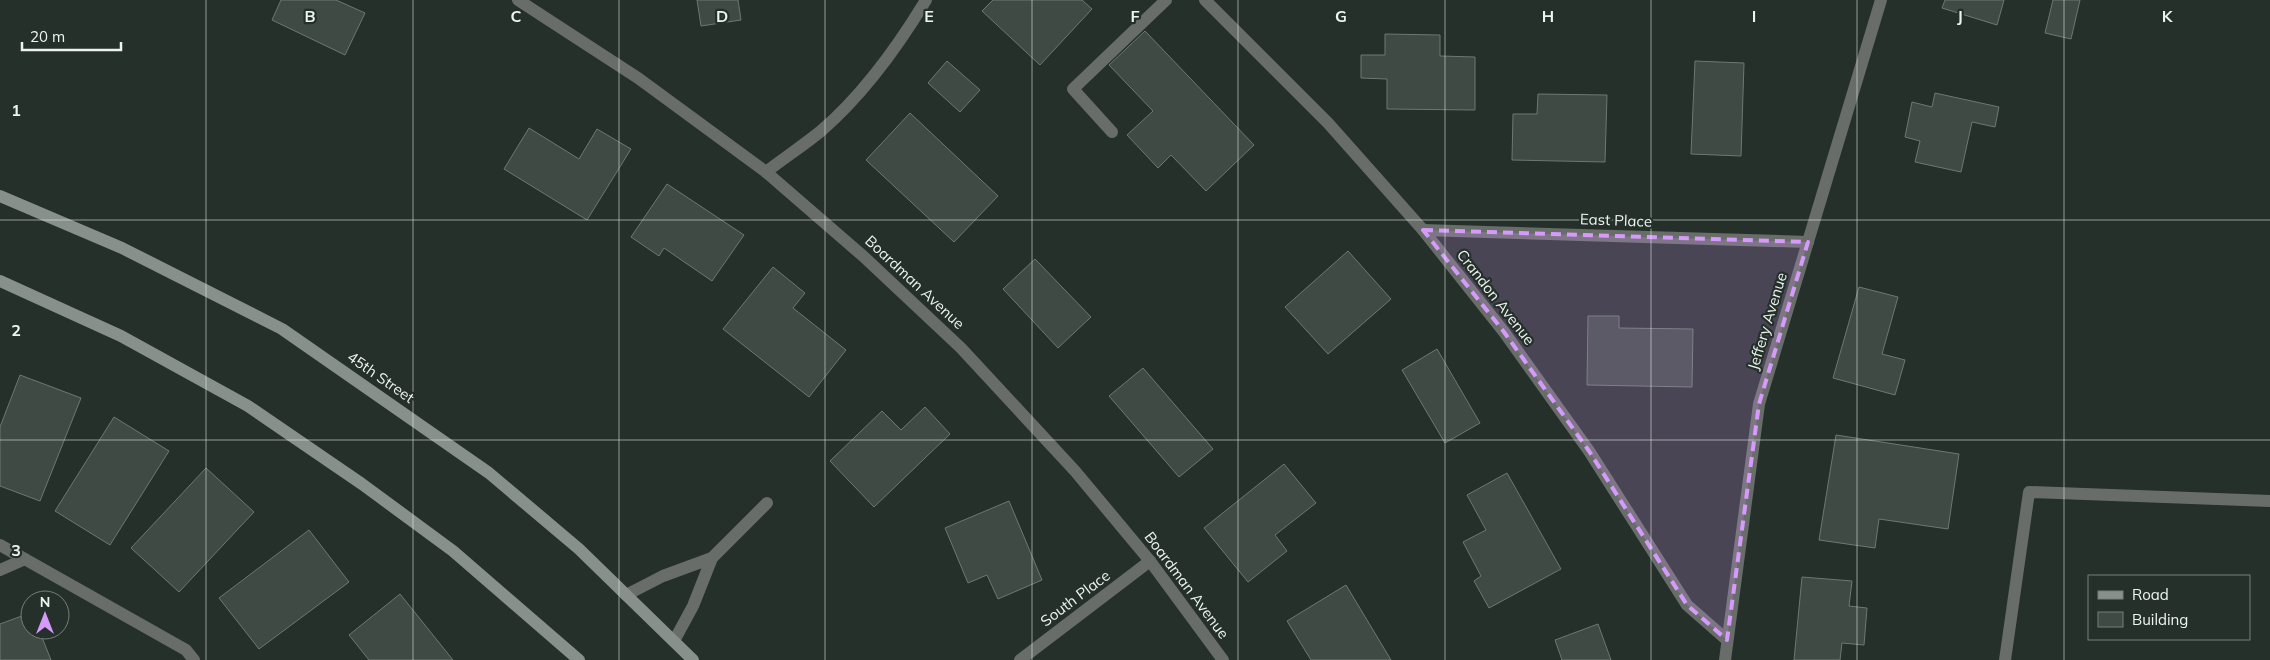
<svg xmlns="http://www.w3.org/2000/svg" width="2270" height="660" font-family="Mulish,sans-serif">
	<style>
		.building { fill: #3f4a44; stroke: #6c7871 }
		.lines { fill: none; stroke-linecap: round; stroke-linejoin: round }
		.service { stroke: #686d6a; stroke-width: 12 }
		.minor { stroke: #686d6a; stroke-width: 12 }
		.secondary { stroke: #88908c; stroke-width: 12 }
		.marked { fill: #d69bfa; fill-opacity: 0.2; stroke: #d69bfa; stroke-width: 4; stroke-dasharray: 10 6; stroke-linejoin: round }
		.grid { fill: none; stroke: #edf4f0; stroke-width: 1; stroke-opacity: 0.55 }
		.labels { text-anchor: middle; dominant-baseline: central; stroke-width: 4.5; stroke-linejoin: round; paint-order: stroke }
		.street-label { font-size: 15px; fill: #edf4f0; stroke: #26302b }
		.grid-label { font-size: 16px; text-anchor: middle; font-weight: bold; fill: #edf4f0; stroke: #26302b; stroke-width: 4.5; stroke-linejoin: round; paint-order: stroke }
	</style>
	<rect width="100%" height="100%" fill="#26302b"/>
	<g class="building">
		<polygon points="281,0 336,0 365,13 345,55 272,20"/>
		<polygon points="697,0 738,0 741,20 701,26"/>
		<polygon points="993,0 1082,0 1092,9 1040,65 982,11"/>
		<polygon points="1945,0 2004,0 1997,25 1942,8"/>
		<polygon points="2053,0 2080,0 2071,39 2045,33"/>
		<polygon points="1145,31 1254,145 1206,191 1171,155 1158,168 1127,135 1153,111 1109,65"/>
		<polygon points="1385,34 1440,35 1440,56 1475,57 1475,110 1387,109 1387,79 1361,78 1361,55 1385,55"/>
		<polygon points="947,61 980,90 960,112 928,83"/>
		<polygon points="1695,61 1744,63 1741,156 1691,154"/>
		<polygon points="1935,93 1999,107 1995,127 1972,122 1961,172 1915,162 1920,141 1905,137 1912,102 1932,107"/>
		<polygon points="1538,94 1607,95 1605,162 1512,160 1513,114 1537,114"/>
		<polygon points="910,113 998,196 954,242 866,160"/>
		<polygon points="529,128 579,159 597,129 631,149 587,220 504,169"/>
		<polygon points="667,184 744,235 712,281 664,248 659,256 631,237"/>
		<polygon points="1348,251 1391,299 1328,354 1285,307"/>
		<polygon points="1035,259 1091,317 1058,348 1003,289"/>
		<polygon points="773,267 805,293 793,308 846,350 809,397 723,329"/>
		<polygon points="1859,287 1898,297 1882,354 1905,360 1895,395 1833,378"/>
		<polygon points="1588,316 1619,316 1619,328 1693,329 1692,387 1587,385"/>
		<polygon points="1437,349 1480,423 1445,443 1402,370"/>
		<polygon points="1143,368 1213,449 1179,477 1109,396"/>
		<polygon points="20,375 81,398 40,501 0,486 0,427"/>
		<polygon points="925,407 950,434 874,507 830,461 882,411 901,430"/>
		<polygon points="114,417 169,451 110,545 55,511"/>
		<polygon points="1836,435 1959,454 1948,529 1879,519 1875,548 1819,540"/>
		<polygon points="1284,464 1316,503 1275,535 1287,551 1248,582 1204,528"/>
		<polygon points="206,468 254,512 179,592 131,548"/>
		<polygon points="1507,473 1561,569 1489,608 1474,581 1481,576 1463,542 1486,530 1467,495"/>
		<polygon points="1009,501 1042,580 998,599 987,575 968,583 945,528"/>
		<polygon points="309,530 349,582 259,649 219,598"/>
		<polygon points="1802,577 1852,581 1849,606 1867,608 1864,645 1842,643 1840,660 1794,660"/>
		<polygon points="1346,585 1391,660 1311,660 1287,621"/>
		<polygon points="400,594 453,660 369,660 349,635"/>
		<polygon points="30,613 30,630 39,630 51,660 0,660 0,624"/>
		<polygon points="1598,624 1611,660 1562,660 1555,640"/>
	</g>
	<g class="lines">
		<g class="service">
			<polyline points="1112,132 1073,89 1166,0"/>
			<polyline points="0,545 186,650 194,660"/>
			<polyline points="712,558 767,503"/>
			<polyline points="0,570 25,559"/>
			<polyline points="626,595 663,576 712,558 693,606 674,641"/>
			<polyline points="2005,660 2029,492 2270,501"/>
		</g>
		<g class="minor">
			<polyline points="518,0 638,78 766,172 863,256 961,348 1075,471 1150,561 1223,660"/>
			<polyline points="1205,0 1328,123 1423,230 1504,332 1589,451 1687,605 1727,640"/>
			<path d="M766,172C784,158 804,145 821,131C864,94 897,48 926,0"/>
			<polyline points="1423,230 1808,242"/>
			<polyline points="1020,660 1150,561"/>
			<polyline points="1725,660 1759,404 1881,0"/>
		</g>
		<g class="secondary">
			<polyline points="0,196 122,248 282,329 489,473 579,549 693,660"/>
			<polyline points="0,281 121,336 248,406 362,484 453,551 579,660"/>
		</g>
	</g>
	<path class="marked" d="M1423,230L1808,242L1759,404L1727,640L1687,605L1589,451L1504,332Z"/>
	<path class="grid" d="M206,0V660M413,0V660M619,0V660M825,0V660M1032,0V660M1238,0V660M1445,0V660M1651,0V660M1857,0V660M2064,0V660M0,220H2270M0,440H2270"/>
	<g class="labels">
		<g class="street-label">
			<text transform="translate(1616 220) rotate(2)">East Place</text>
			<text transform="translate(915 282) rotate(43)">Boardman Avenue</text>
			<text transform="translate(1496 297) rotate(52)">Crandon Avenue</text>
			<text transform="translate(1767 321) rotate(-73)">Jeffery Avenue</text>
			<text transform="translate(381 377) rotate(35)">45th Street</text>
			<text transform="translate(1187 585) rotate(53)">Boardman Avenue</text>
			<text transform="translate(1075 598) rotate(-37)">South Place</text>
		</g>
	</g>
	<g class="grid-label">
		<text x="310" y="22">B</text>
		<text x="516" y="22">C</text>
		<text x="722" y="22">D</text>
		<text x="929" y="22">E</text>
		<text x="1135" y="22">F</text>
		<text x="1341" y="22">G</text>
		<text x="1548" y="22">H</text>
		<text x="1754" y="22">I</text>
		<text x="1960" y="22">J</text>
		<text x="2167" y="22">K</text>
		<text x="16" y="116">1</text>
		<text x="16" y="336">2</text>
		<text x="16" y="556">3</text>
	</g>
	<rect x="2088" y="575" width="162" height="65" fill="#26302b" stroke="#767e7a"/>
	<rect x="2098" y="591" width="25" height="8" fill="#88908c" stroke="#767e7a"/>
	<text x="2132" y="600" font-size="15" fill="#edf4f0">Road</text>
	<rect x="2098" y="612" width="25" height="15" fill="#3f4a44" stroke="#767e7a"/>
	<text x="2132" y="625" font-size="15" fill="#edf4f0">Building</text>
	<g transform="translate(45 615)"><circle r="24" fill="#26302b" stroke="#767e7a"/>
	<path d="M0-4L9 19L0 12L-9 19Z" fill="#d69bfa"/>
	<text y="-8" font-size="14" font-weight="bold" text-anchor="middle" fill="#edf4f0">N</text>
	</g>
	<path d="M22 42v8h99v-8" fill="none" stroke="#edf4f0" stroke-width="2.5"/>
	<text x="30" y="42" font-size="15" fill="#edf4f0" stroke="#26302b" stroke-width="4" paint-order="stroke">20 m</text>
</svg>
